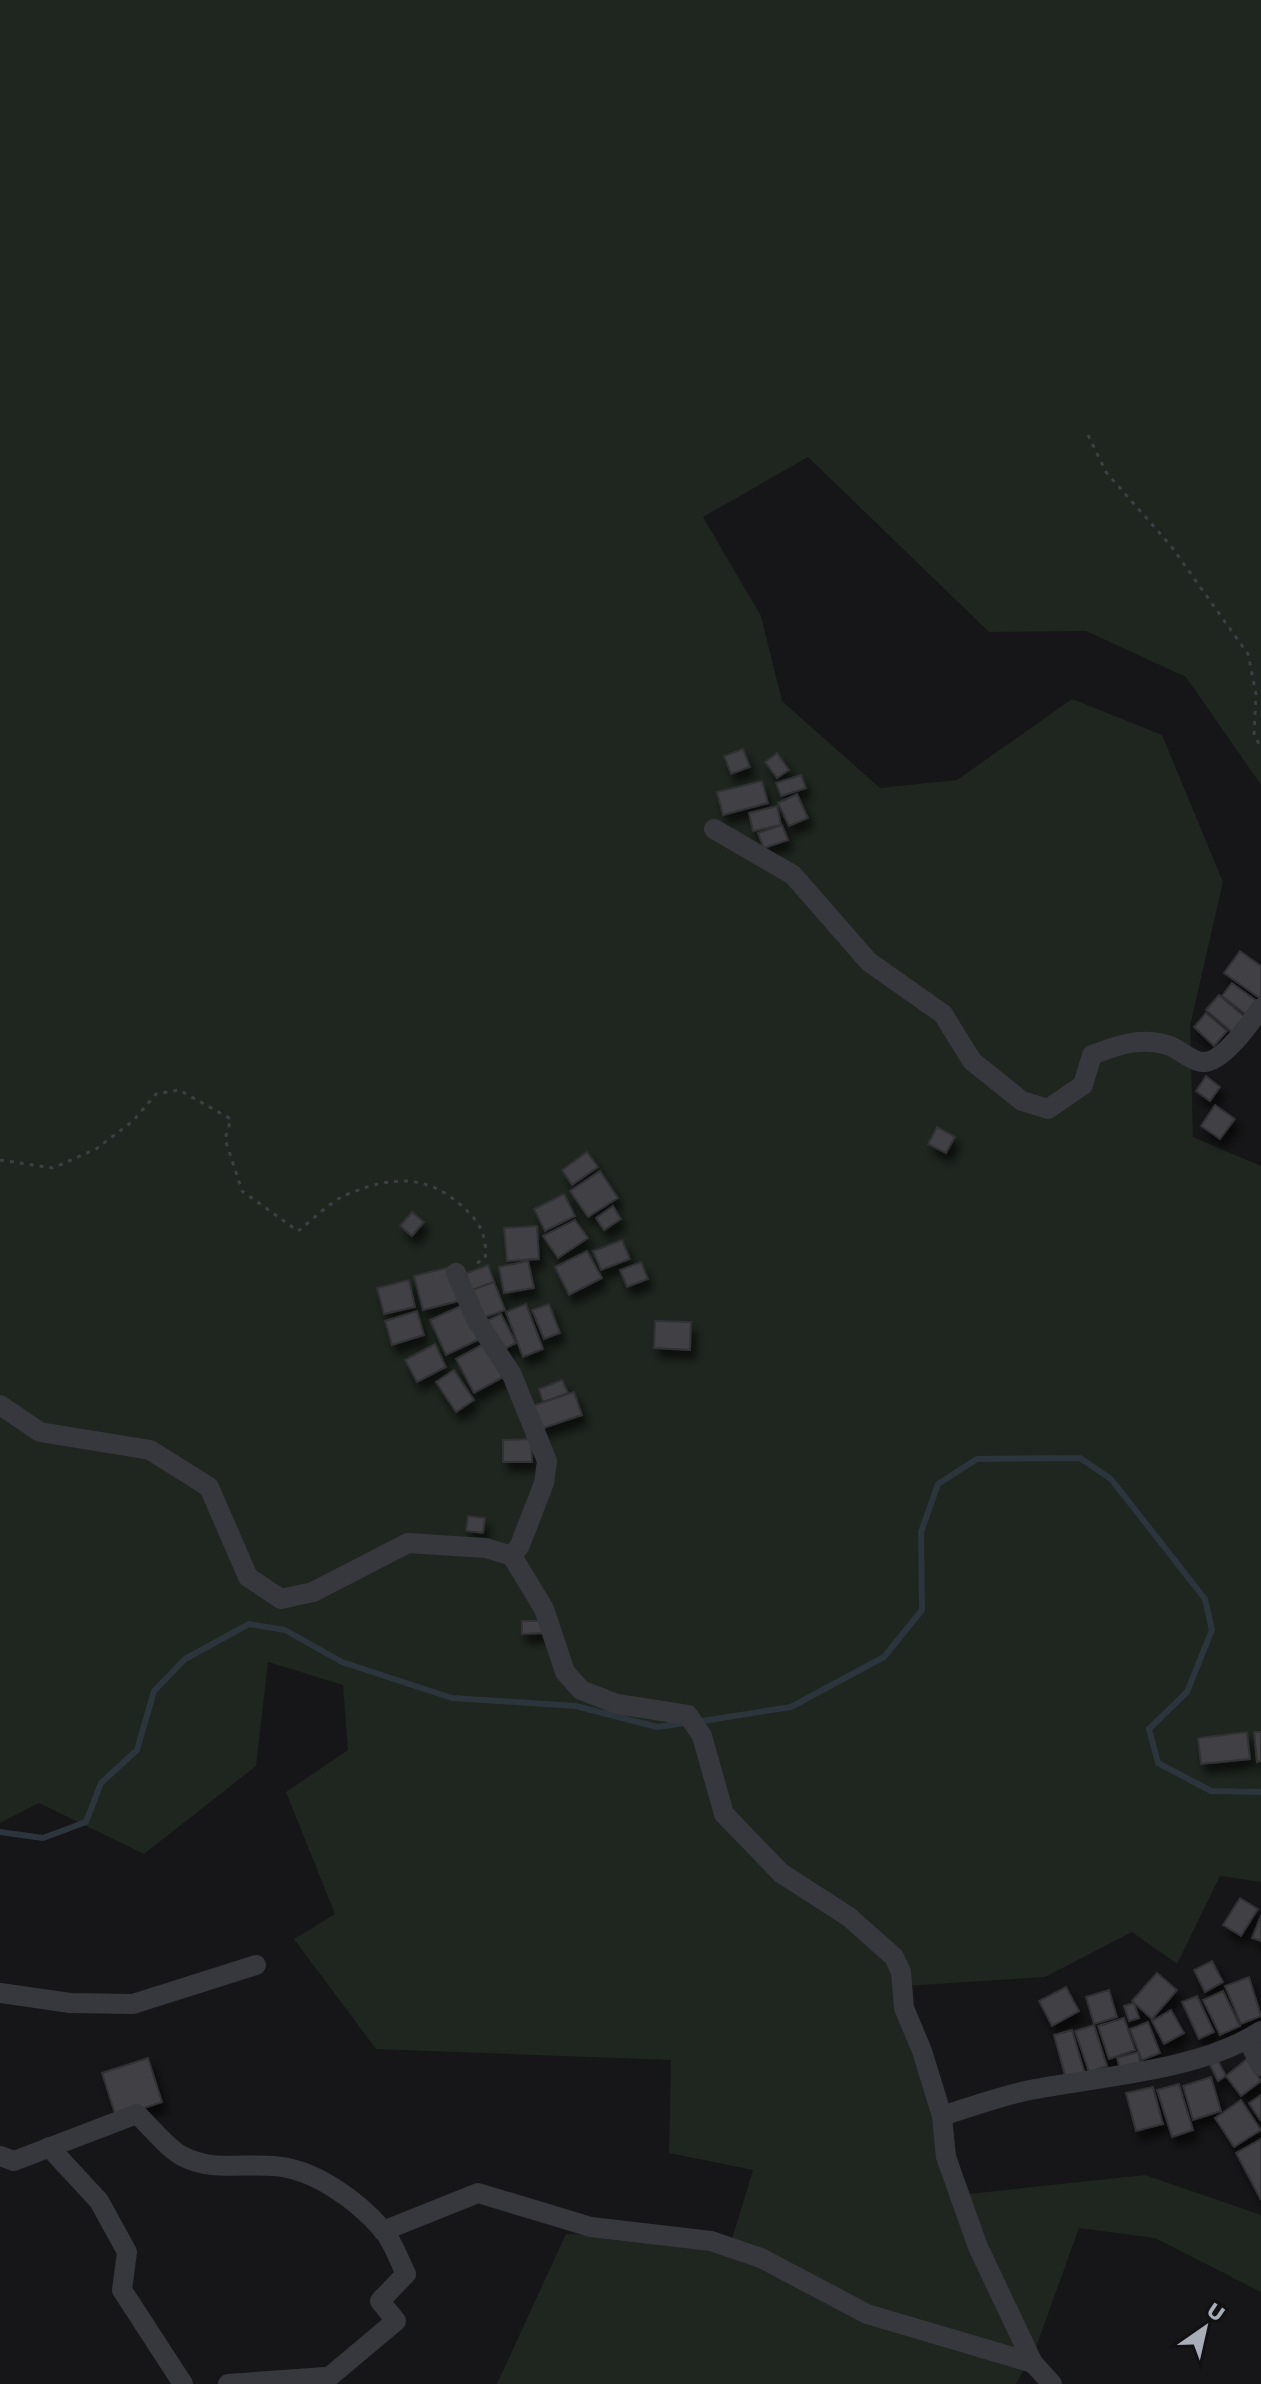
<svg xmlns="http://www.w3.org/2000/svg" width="1261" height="2384" font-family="'Work Sans',sans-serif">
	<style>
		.green { fill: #1e261f }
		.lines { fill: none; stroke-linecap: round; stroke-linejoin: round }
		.stream { stroke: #2c353c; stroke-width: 6 }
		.building { fill: #404145; stroke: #303034; stroke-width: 2; filter: url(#shadow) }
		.path { stroke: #3d3f44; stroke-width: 3; stroke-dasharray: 4 6; stroke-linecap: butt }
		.minor { stroke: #37383d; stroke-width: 20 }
	</style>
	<defs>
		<filter id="shadow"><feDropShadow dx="5" dy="9" stdDeviation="4" flood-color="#0009"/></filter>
	</defs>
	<rect width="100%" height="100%" fill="#161618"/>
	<polygon class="green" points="0,0 1261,0 1261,785 1186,677 1086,631 989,632 808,457 703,517 761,616 782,701 880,788 957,780 1072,699 1162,735 1223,882 1190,1026 1193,1137 1261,1166 1261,1882 1220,1876 1177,1964 1132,1932 1045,1977 905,1986 968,2194 1145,2175 1261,2215 1261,2292 1155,2238 1079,2228 1035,2350 1016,2384 497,2384 566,2234 732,2239 753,2170 669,2153 671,2060 376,2049 294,1939 335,1914 286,1792 348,1750 343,1685 268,1662 256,1766 144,1854 39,1803 0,1823"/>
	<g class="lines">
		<g class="stream">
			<polyline points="696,1722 791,1707 884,1657 922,1610 921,1532 938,1484 977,1459 1080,1458 1111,1479 1205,1599 1212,1630 1187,1692 1149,1729 1158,1763 1211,1791 1261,1792"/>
			<polyline points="0,1832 43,1838 86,1822 101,1783 137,1750 154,1691 185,1659 249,1624 285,1630 342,1662 452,1698 576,1706 657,1727 685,1723"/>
		</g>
	</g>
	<g class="building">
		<polygon points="743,749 750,767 731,774 724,756"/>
		<polygon points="777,753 789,770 777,778 765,762"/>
		<polygon points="801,775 806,788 781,796 776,783"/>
		<polygon points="762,781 768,803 723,815 717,792"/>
		<polygon points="797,794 808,818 789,826 778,803"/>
		<polygon points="777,806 781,825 753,831 749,813"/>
		<polygon points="782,825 788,840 764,848 758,833"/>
		<polygon points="1240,951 1261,966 1261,999 1224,973"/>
		<polygon points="1232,983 1261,1004 1251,1018 1222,996"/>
		<polygon points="1219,995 1245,1017 1232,1032 1206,1010"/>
		<polygon points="1206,1013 1227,1031 1214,1046 1194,1027"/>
		<polygon points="1206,1076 1220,1087 1210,1101 1196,1091"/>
		<polygon points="1215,1105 1235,1119 1220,1139 1201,1126"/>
		<polygon points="937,1127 955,1137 946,1153 928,1144"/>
		<polygon points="587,1152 598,1167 572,1185 562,1170"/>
		<polygon points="600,1171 618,1198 588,1217 570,1191"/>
		<polygon points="564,1194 575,1216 545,1231 534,1209"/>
		<polygon points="613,1206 621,1219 604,1230 596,1218"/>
		<polygon points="412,1212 424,1222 412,1236 400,1226"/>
		<polygon points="575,1220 588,1238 558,1258 543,1236"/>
		<polygon points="537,1226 539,1259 507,1261 504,1228"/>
		<polygon points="622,1240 630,1259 601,1270 593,1251"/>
		<polygon points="587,1251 602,1278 569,1295 555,1267"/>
		<polygon points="528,1261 534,1288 504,1293 499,1267"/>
		<polygon points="641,1262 648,1279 627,1287 620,1270"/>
		<polygon points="488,1265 494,1282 469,1291 462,1275"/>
		<polygon points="450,1267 459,1301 423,1310 414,1276"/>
		<polygon points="409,1280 415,1307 384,1314 377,1288"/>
		<polygon points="494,1282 505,1310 480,1319 469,1291"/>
		<polygon points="526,1304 543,1349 523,1357 506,1312"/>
		<polygon points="549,1304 560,1333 544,1339 532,1310"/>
		<polygon points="463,1305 480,1339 446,1355 430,1320"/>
		<polygon points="417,1311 424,1335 392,1345 385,1321"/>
		<polygon points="501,1314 516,1343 500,1351 486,1321"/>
		<polygon points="655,1321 691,1322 690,1350 654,1348"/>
		<polygon points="489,1341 507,1375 474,1393 456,1359"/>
		<polygon points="435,1344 446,1367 417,1382 405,1360"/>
		<polygon points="454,1370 474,1400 456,1412 436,1382"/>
		<polygon points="562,1380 568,1393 543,1402 539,1389"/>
		<polygon points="574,1392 582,1415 540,1429 532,1406"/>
		<polygon points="531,1439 532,1462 503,1462 503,1440"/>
		<polygon points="468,1516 485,1518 483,1533 466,1531"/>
		<polygon points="522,1621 546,1621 546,1633 522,1634"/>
		<polygon points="1247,1732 1250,1759 1201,1764 1198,1738"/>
		<polygon points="1254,1732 1261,1732 1261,1761 1257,1762"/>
		<polygon points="1240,1898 1258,1909 1241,1936 1223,1925"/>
		<polygon points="1261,1916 1261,1941 1252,1938"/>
		<polygon points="1212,1961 1223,1982 1205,1992 1194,1970"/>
		<polygon points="1157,1973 1177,1990 1152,2019 1132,2001"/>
		<polygon points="1249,1977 1261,2016 1241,2024 1225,1986"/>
		<polygon points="1066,1987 1079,2011 1052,2026 1039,2001"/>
		<polygon points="1109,1990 1117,2017 1094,2024 1086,1997"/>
		<polygon points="1223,1991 1240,2026 1220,2035 1203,2000"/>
		<polygon points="1197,1996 1214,2032 1199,2039 1182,2002"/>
		<polygon points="1134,2003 1139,2018 1129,2021 1124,2006"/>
		<polygon points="1171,2010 1184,2033 1164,2044 1152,2021"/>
		<polygon points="1124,2018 1135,2050 1109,2059 1098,2026"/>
		<polygon points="1148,2022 1160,2053 1142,2060 1130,2029"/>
		<polygon points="1094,2025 1107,2066 1089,2072 1075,2031"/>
		<polygon points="1072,2030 1085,2074 1066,2079 1054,2035"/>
		<polygon points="1138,2052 1141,2066 1121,2072 1117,2058"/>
		<polygon points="148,2058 162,2102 116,2117 102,2073"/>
		<polygon points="1247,2059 1261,2081 1241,2096 1226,2076"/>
		<polygon points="1218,2061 1226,2076 1218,2081 1210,2065"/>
		<polygon points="1211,2077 1221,2111 1193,2120 1183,2086"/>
		<polygon points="1179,2084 1193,2130 1172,2137 1157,2090"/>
		<polygon points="1153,2087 1163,2124 1136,2131 1126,2093"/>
		<polygon points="1261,2095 1261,2119 1260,2120 1249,2103"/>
		<polygon points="1241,2100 1261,2130 1234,2147 1215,2118"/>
		<polygon points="1261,2139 1261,2200 1236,2153"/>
	</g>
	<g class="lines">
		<g class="path">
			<polyline points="1088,435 1106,472 1171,546 1248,654 1256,694 1254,735 1261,747"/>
			<path d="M0,1160L53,1168L96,1149L133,1121L156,1094L179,1090L231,1119L225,1139L242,1191L298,1231C313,1220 330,1201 348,1194C392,1176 426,1174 462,1206C479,1221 488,1236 485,1259L473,1265"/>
		</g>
		<g class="minor">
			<path d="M714,829L793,875L869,962L943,1014L972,1061L1022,1101L1048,1109L1083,1085L1092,1055C1118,1045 1143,1036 1170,1046C1180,1050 1193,1062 1203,1062C1222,1063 1251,1022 1261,1008"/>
			<polyline points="456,1273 476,1319 512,1375 547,1461 544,1483 520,1545 512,1556 544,1609 565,1672 581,1690 617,1704 688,1715 702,1736 724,1814 781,1873 849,1917 894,1957 901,1972 904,2008 922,2051 942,2116 946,2157 978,2247 1033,2363 1052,2384"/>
			<polyline points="0,1405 40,1432 150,1450 209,1487 248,1577 281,1599 313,1592 408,1543 486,1548 512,1556"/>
			<polyline points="0,1993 70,2003 133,2004 256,1965"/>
			<polyline points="1248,2040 1261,2066"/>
			<path d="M942,2116C971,2107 1000,2096 1030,2090C1102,2076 1199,2071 1261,2031"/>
			<polyline points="49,2147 99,2201 127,2252 122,2290 183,2384"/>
			<path d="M0,2156L14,2161L137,2114C151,2127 166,2147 182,2156C213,2172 241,2163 273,2166C313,2168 357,2200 383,2230C393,2242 399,2260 406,2274L380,2301L396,2321L321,2384"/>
			<polyline points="383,2231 478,2193 591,2227 711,2241 761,2258 867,2314 1033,2363"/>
			<polyline points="228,2384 325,2377"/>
		</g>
	</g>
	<g transform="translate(1205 2328) rotate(34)" stroke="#111113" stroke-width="6" paint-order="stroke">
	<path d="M0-6L14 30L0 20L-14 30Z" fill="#a8adb8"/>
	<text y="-12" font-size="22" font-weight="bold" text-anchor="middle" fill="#a8adb8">U</text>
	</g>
</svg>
